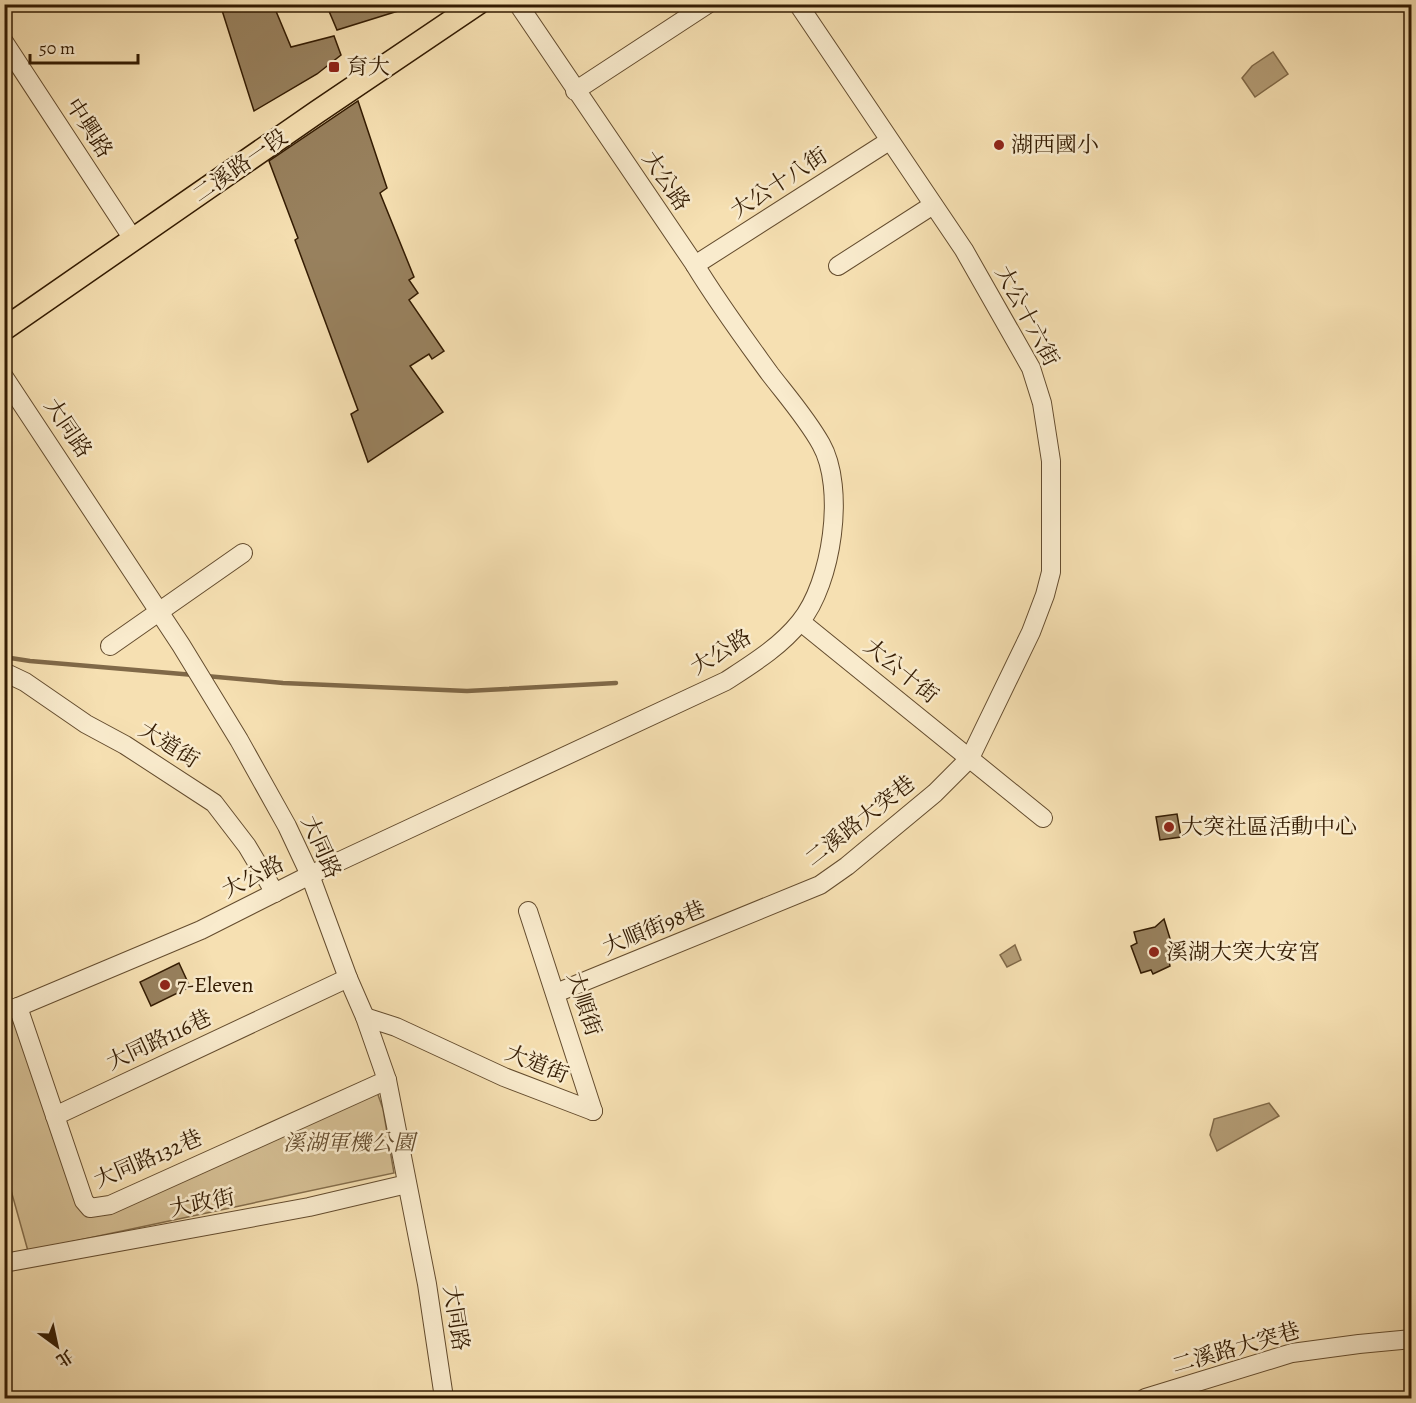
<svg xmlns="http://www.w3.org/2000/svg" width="1416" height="1403" font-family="Alegreya,'Noto Serif TC',serif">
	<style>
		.green { fill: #d5bf94; stroke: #846d4b; stroke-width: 1.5 }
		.water { fill: #b49d76; stroke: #806948; stroke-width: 1.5 }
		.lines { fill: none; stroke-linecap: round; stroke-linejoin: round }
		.stream { stroke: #806948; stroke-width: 4.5 }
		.building { fill: #98815e; stroke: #331b02; stroke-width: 1.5 }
		.minor-casing { stroke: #644c2e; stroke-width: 20 }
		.major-casing { stroke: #331b02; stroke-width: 25 }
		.minor { stroke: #f9ebcd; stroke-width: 18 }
		.major { stroke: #f6e0b2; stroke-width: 22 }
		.poi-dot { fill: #8f2418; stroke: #f9ebcd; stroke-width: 2 }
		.labels { text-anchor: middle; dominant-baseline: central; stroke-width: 5; stroke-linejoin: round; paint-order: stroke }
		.poi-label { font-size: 22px; fill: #331b02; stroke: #f9ebcd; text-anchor: start }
		.street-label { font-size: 22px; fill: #331b02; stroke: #f9ebcd }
		.park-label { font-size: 22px; font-style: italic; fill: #644c2e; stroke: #f9ebcd }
	</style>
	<rect width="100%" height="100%" fill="#f6e0b2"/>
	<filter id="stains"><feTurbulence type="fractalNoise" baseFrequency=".00333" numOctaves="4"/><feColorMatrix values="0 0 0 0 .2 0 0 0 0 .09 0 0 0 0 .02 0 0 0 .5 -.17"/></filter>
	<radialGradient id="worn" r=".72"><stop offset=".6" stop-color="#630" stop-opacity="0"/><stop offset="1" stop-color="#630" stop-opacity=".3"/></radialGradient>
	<polygon class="green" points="14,1019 82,1207 376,1089 383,1109 394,1173 28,1251 5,1169 5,1021"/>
	<g class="water">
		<polygon points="1273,52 1288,74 1255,97 1242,78 1252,66"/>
		<polygon points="1015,945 1021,960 1007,967 1000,955"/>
		<polygon points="1269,1103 1279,1116 1217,1151 1210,1135 1214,1119"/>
	</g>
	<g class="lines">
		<g class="stream">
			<polyline points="4,5 8,4"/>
			<polyline points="4,657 30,661 194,675"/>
			<polyline points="206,676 283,683 467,691 616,683"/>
		</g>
	</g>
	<g class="building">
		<polygon points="220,4 273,4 291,47 334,36 341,55 317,74 254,111"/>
		<polygon points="326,4 410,4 411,7 337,30"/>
		<polygon points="358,101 387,188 380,193 414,277 409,280 418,293 409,300 444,351 432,359 429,354 410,366 443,412 368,462 351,414 358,410 295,240 298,238 269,161"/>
		<polygon points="1177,814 1181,837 1160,840 1156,817"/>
		<polygon points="1164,919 1176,958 1169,961 1170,966 1153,974 1151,970 1141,973 1131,946 1137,943 1134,932 1155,927"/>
		<polygon points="179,963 190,987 151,1006 140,982"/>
	</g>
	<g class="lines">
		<defs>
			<g id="minor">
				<polyline points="4,42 133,239"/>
				<polyline points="575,91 708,4"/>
				<polyline points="695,265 889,141"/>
				<polyline points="838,266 933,205"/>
				<polyline points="4,377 181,645 239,740 287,826 310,875 348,978 365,1017 387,1080 427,1284 444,1398"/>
				<polyline points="801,622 1043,818"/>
				<polyline points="110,646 243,553"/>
				<polyline points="4,672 25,682 86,724 125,745 214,803 247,846 275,893"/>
				<polyline points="528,911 593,1111"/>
				<polyline points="556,993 820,885 847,866 935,793 970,758 1031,632 1045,595 1051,572 1051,461 1042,403 1031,368 964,250 798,4"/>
				<polyline points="18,1007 84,1201 90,1208 110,1205 387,1080"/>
				<path d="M4,1011L18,1007L201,930L310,875L726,681C752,664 780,647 800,622C832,583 846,488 821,444C807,419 787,396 770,374C744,338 718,303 695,265L518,4"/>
				<polyline points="365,1017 396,1027 504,1077 593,1111"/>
				<polyline points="55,1116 348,978"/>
				<polyline points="4,1263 309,1207 407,1184"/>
				<polyline points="1145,1398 1292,1353 1359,1344 1412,1339"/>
			</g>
			<polyline id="major" points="4,329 317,112 477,4"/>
		</defs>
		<use href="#minor" class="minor-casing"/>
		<use href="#major" class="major-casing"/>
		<use href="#minor" class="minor"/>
		<use href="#major" class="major"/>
	</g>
	<g class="poi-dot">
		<rect x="328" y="61" width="12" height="12" rx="3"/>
		<circle cx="999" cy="145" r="6"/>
		<circle cx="1169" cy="827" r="6"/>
		<circle cx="1154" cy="952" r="6"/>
		<circle cx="165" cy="985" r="6"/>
	</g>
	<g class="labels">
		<g class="poi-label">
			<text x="346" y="67">育大</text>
			<text x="1011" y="145">湖西國小</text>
			<text x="1181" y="827">大突社區活動中心</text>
			<text x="1166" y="952">溪湖大突大安宮</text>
			<text x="177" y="985">7-Eleven</text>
		</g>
		<g class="street-label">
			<text transform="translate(89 128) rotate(57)">中興路</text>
			<text transform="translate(240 166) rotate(-35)">二溪路一段</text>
			<text transform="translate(666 181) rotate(56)">大公路</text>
			<text transform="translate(779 183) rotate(-33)">大公十八街</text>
			<text transform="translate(1027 316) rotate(62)">大公十六街</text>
			<text transform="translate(68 428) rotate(56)">大同路</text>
			<text transform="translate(721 652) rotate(-31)">大公路</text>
			<text transform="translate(901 671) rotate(39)">大公十街</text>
			<text transform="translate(169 745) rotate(32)">大道街</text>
			<text transform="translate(860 821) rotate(-38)">二溪路大突巷</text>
			<text transform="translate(321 847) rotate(66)">大同路</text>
			<text transform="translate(253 877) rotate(-27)">大公路</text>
			<text transform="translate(654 928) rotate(-22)">大順街98巷</text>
			<text transform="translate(584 1004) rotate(72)">大順街</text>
			<text transform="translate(159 1040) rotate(-25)">大同路116巷</text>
			<text transform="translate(537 1064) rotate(22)">大道街</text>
			<text transform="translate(148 1159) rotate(-23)">大同路132巷</text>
			<text transform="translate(202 1203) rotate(-11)">大政街</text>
			<text transform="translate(456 1318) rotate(81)">大同路</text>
			<text transform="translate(1236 1348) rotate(-16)">二溪路大突巷</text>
		</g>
		<g class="park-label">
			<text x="349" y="1143">溪湖軍機公園</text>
		</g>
	</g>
	<rect width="1416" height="1403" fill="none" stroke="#f6e0b2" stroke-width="24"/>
	<rect x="6" y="6" width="1404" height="1391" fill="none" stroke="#331b02" stroke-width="3"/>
	<rect x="12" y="12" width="1392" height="1379" fill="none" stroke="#331b02" stroke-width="1.5"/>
	<g transform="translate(57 1346) rotate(147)" stroke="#f9ebcd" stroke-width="4.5" paint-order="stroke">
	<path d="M0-4.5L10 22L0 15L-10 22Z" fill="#331b02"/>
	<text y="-9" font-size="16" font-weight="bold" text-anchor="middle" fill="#331b02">北</text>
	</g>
	<path d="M30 54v9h108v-9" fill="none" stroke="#331b02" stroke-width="3"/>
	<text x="39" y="54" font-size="18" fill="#331b02" stroke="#f9ebcd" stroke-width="4.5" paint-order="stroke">50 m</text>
	<rect width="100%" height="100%" filter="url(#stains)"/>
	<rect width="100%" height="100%" fill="url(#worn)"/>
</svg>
